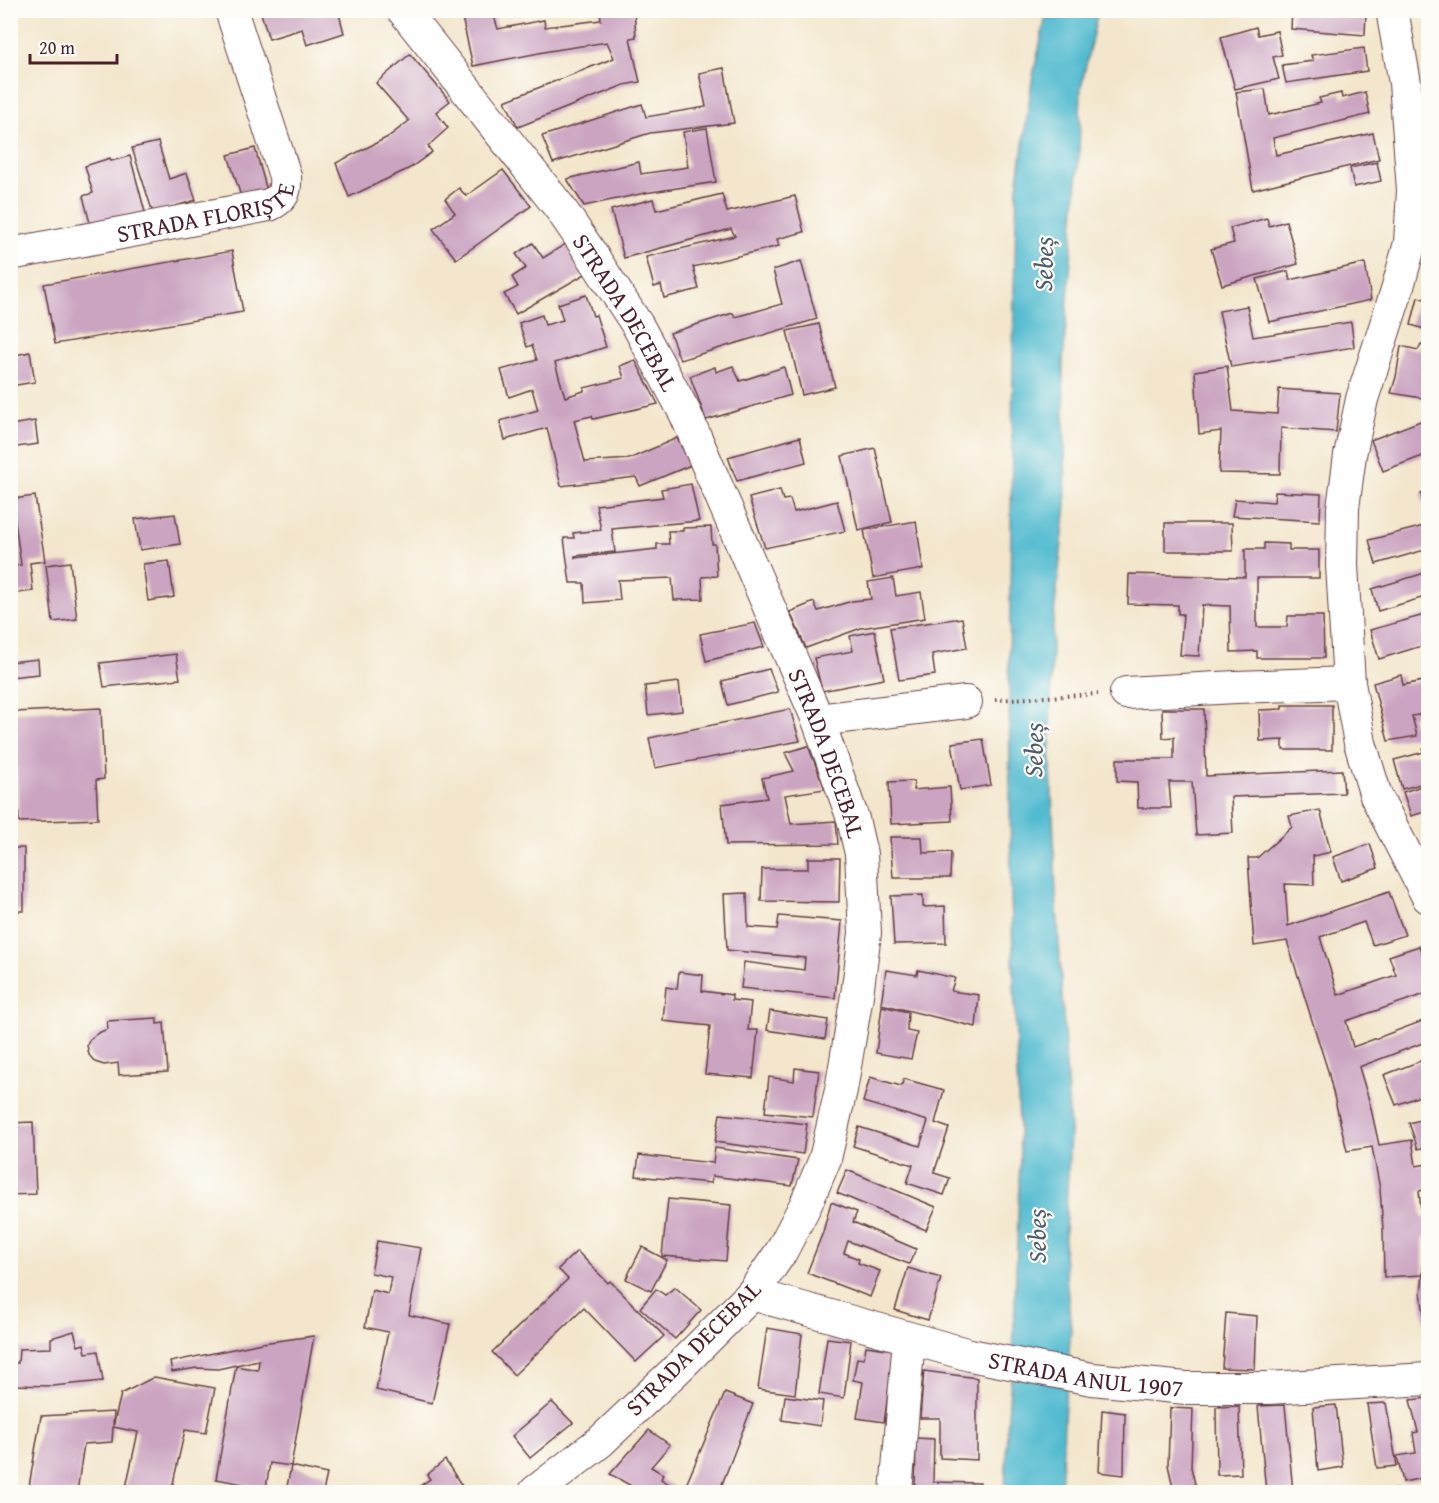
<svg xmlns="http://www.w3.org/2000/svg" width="1439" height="1503" font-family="'Gentium Book Plus',serif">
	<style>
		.water { fill: #53bbd0; stroke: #4e6d7e; stroke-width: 1.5 }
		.building { fill: #cba4c1 }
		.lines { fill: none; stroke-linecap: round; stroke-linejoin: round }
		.street-casing { stroke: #633d43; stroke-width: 34 }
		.path { stroke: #633d43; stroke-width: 4; stroke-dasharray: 1.5 4.5; stroke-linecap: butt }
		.street { stroke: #fff; stroke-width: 32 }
		.labels { text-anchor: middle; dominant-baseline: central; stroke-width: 4.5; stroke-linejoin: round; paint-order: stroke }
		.street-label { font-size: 24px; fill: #4a1f2b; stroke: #fdfcf7 }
		.water-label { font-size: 26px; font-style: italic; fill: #4e5d6d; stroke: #fdfcf7 }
	</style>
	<rect width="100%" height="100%" fill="#fdfcf7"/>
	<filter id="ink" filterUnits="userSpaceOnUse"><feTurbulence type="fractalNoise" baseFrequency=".0167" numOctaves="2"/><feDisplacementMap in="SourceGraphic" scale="12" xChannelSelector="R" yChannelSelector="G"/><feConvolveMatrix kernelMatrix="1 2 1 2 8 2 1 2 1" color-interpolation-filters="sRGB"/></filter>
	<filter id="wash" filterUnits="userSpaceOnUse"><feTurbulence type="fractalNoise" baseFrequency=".008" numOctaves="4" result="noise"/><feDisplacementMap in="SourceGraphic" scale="24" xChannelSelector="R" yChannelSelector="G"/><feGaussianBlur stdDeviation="1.35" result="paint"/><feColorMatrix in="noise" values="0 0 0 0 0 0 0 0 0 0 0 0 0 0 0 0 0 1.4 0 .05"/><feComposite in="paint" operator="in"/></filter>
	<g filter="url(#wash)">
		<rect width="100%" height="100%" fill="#f3e6cc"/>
		<polygon class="water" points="1047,11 1098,11 1081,87 1079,153 1063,363 1066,505 1052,635 1050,744 1056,891 1070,1132 1064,1254 1071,1329 1065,1399 1061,1492 1005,1492 1007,1431 1014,1334 1020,1156 1011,893 1009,672 1014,293 1017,188 1032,81"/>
		<g id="blocks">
			<g class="building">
				<polygon points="260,10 338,10 344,33 307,45 302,29 269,39"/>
				<polygon points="473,10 492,10 498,29 544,20 545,27 601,20 600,10 634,10 636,37 630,38 640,82 624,85 518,127 505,101 614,58 607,42 549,51 473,66 461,13"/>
				<polygon points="1292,10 1350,10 1366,12 1365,35 1291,29"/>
				<polygon points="1256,27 1258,35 1277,31 1282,55 1273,57 1279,79 1235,89 1221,37"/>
				<polygon points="1364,48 1367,71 1286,83 1282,65 1313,61 1311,55"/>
				<polygon points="410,54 450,101 436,112 448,128 428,146 432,152 410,168 349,197 336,163 388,137 409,121 376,83"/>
				<polygon points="724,68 734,123 650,133 553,163 542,136 642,104 646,117 706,107 699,73"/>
				<polygon points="1265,89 1269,115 1321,103 1319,98 1341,93 1342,98 1365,92 1370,114 1273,138 1276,155 1373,133 1379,159 1280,183 1253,190 1236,92"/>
				<polygon points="707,128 716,182 645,193 584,206 567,179 639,162 641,174 688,167 683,132"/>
				<polygon points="158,142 169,179 187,173 196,200 153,213 132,148"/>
				<polygon points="255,148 269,198 243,203 228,155"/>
				<polygon points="130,156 145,212 91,227 83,196 93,193 85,166 110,158 111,161"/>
				<polygon points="1377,162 1381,181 1354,187 1350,168"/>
				<polygon points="503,170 531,206 478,244 456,259 433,229 455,213 445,199 459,188 466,196"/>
				<polygon points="722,194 727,212 795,196 804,232 777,239 779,246 693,267 699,289 664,298 661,285 654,287 646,257 735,236 731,229 624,258 611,210 653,199 656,210"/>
				<polygon points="1267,218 1269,226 1286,221 1298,264 1222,285 1211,249 1234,243 1230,228"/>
				<polygon points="533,243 543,258 567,243 587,273 516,314 504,294 518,287 512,277 526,268 516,254"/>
				<polygon points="232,251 243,312 55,344 44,284"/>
				<polygon points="801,261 817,319 680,360 670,333 733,313 735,317 782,304 773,270"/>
				<polygon points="1365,263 1371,300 1269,322 1257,279 1288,271 1290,280"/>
				<polygon points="586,295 593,316 596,315 606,347 555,363 565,397 584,391 584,388 624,378 620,366 635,360 658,404 593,419 592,416 574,420 585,462 629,459 677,438 691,465 640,486 636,477 561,486 547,428 505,440 500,421 538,410 532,389 509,397 501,370 537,360 532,345 527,347 519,323 542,315 545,325 563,320 558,304"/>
				<polygon points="1418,297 1428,300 1428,330 1411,325"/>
				<polygon points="1247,306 1253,337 1351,322 1354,347 1231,367 1219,311"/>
				<polygon points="819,324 835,387 802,395 787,331"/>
				<polygon points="1421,344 1428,345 1428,399 1391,393 1396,377 1401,346 1418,350"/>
				<polygon points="30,352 35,382 10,386 10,356"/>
				<polygon points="733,366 740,381 784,367 791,395 706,420 690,376 715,367 716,372"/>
				<polygon points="1227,366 1233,411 1277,414 1279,389 1340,393 1336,432 1281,428 1280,474 1219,473 1221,431 1199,434 1195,371"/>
				<polygon points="1428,418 1428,454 1383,471 1371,440"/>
				<polygon points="35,421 38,444 10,448 10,425"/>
				<polygon points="800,437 806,462 737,481 728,457"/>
				<polygon points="875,448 892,522 858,530 842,456"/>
				<polygon points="691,484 699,521 612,529 615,552 575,556 575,558 657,549 657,544 669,544 668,531 683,531 683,528 711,527 712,544 715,544 717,576 702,577 703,599 674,600 672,578 618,580 620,600 585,603 584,583 570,583 564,538 574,538 573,533 601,530 596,505 663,497 661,489"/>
				<polygon points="780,490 783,500 790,499 794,512 837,501 845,531 765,548 749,498"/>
				<polygon points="1428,491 1428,517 1421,494"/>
				<polygon points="1275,492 1321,494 1320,521 1232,516 1235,499 1274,502"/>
				<polygon points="35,496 45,561 30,563 33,591 10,594 10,566 21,565 12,499"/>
				<polygon points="175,514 180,544 140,550 135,519"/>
				<polygon points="916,521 923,569 873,578 864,530"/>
				<polygon points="1165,523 1232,523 1233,551 1165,551"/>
				<polygon points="1428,525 1428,549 1376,564 1369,540"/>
				<polygon points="1264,543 1289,544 1289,550 1319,550 1319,578 1257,578 1257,627 1287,627 1288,616 1323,616 1324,658 1257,658 1257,651 1231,652 1230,606 1202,605 1199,656 1180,655 1183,614 1178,614 1178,605 1128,604 1129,574 1245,577 1245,549 1264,549"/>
				<polygon points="169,561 174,597 148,601 143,564"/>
				<polygon points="70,562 77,619 53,622 46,565"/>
				<polygon points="1428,572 1428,596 1378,611 1372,589"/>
				<polygon points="893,578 896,596 921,592 925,618 861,628 806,648 790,612 814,602 818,611 852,601 871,599 868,582"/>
				<polygon points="1428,614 1428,644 1379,659 1370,630"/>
				<polygon points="962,618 967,648 932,654 935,675 899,680 890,628"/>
				<polygon points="755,623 764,647 706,661 700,634"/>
				<polygon points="875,631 884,679 822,691 814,658 853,651 850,636"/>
				<polygon points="176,654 180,679 104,687 100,663"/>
				<polygon points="38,659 39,674 10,677 10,662"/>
				<polygon points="769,669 778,692 728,705 722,681"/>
				<polygon points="1401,675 1403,685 1428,680 1428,713 1412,716 1417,736 1388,741 1373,683"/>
				<polygon points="679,682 682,711 648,715 645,686"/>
				<polygon points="1282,705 1332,705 1332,750 1283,750 1283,740 1260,741 1259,710 1282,709"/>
				<polygon points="101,708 104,779 96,780 98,819 19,822 14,712"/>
				<polygon points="790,709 800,741 655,768 649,738"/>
				<polygon points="1162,709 1204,709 1206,776 1342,770 1344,793 1231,797 1233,833 1196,835 1192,782 1169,782 1171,808 1138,808 1137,782 1117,781 1117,759 1174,759 1174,737 1163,738"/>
				<polygon points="983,739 991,785 960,790 952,743"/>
				<polygon points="808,746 825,789 785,795 791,824 836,821 838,844 726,845 722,804 767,798 762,778 794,771 785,753"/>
				<polygon points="1428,748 1428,782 1402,789 1394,760 1424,752 1423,749"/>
				<polygon points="914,781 913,790 950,787 952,821 891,824 889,782"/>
				<polygon points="1428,784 1428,811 1411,816 1403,792"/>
				<polygon points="1320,810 1331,852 1313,856 1314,885 1285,884 1288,926 1389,892 1405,935 1373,945 1364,922 1320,937 1338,995 1396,975 1389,956 1419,946 1428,968 1428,993 1346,1021 1353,1047 1428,1019 1428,1041 1359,1067 1370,1104 1379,1145 1412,1140 1416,1166 1428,1164 1428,1189 1419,1191 1422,1218 1428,1218 1428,1236 1423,1236 1423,1275 1384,1277 1383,1229 1380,1189 1372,1147 1347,1151 1328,1071 1287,941 1254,946 1248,858 1257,858 1292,827 1289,816"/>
				<polygon points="890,837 922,837 923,853 951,852 950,878 893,878"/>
				<polygon points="1370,844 1378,868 1341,881 1333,857"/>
				<rect x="10" y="848" width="14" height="63"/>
				<polygon points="808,858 840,858 839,902 761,901 762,869 808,869"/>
				<polygon points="747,893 748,927 777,929 779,916 842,921 835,998 741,988 744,962 804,970 805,958 727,950 724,894"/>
				<polygon points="923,895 923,907 945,906 946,943 894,944 891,896"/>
				<polygon points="886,970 917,975 918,970 955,978 951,991 979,995 976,1027 881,1004"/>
				<polygon points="679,972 703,975 702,991 732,995 732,1000 751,1002 748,1030 758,1030 753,1078 705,1074 710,1026 663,1021 666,987 677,989"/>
				<polygon points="882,1006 908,1012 907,1031 917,1033 911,1059 876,1053"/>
				<polygon points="770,1011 828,1020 825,1039 767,1030"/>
				<polygon points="157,1018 157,1024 164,1023 168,1072 119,1075 118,1063 104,1065 95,1062 89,1055 87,1045 90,1039 98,1033 108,1029 107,1021"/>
				<polygon points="1428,1058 1428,1093 1396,1105 1384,1075"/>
				<polygon points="795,1068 819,1071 813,1117 765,1112 769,1077 794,1081"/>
				<polygon points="870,1077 901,1086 904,1079 944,1090 935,1123 949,1128 934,1173 950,1178 944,1195 907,1183 913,1165 853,1146 859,1127 920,1146 928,1121 863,1102"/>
				<polygon points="720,1114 807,1124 803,1154 715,1142"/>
				<polygon points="1428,1118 1428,1147 1418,1149 1409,1123"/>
				<polygon points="33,1122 36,1194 10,1195 10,1123"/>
				<polygon points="715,1148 798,1160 792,1186 712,1176 711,1183 636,1176 639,1155 713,1163"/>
				<polygon points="847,1170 936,1207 926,1230 837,1193"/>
				<polygon points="668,1199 731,1205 726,1261 662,1256"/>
				<polygon points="831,1202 857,1212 853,1222 916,1249 909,1264 848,1241 844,1253 859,1259 858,1263 880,1271 870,1297 807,1273 823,1232"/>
				<polygon points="377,1241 421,1248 409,1315 450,1324 432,1403 376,1390 388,1332 365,1327 372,1290 388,1294 391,1277 371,1273"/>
				<polygon points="642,1247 667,1260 651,1291 626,1279"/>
				<polygon points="577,1251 608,1283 610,1281 664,1336 636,1362 584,1308 514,1375 492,1352 568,1279 558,1269"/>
				<polygon points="908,1268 941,1278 928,1320 895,1310"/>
				<polygon points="1428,1274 1428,1345 1421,1293 1423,1275"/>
				<polygon points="675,1287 701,1310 675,1339 640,1308 656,1289 665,1295"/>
				<polygon points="1226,1313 1257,1316 1255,1369 1222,1368"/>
				<polygon points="767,1328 802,1334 795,1394 758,1389"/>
				<polygon points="74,1331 78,1346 84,1344 86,1353 98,1351 103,1381 53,1386 10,1385 10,1363 18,1363 19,1349 51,1348 51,1338"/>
				<polygon points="314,1336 291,1466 270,1463 266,1488 216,1479 236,1366 258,1370 259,1360 218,1369 197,1368 172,1372 170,1362 262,1343"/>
				<polygon points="827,1338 851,1341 844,1398 819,1394"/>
				<polygon points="866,1346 894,1350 884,1422 857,1418 863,1382 853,1380 857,1358 864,1359"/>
				<polygon points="924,1371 977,1378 977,1460 940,1458 940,1418 920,1418"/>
				<polygon points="154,1377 215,1388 206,1433 185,1430 171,1492 125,1492 138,1432 113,1427 112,1442 84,1444 77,1492 28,1492 41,1416 114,1412 113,1427 121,1394"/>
				<polygon points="725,1393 753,1404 719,1492 683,1492"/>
				<polygon points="785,1396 823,1401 820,1426 782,1420"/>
				<polygon points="1428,1398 1428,1477 1403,1482 1397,1456 1416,1453 1413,1433 1418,1432 1410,1400"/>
				<polygon points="552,1402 573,1423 530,1458 512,1436"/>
				<polygon points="1386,1403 1397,1466 1377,1468 1367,1404"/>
				<polygon points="1285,1405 1293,1492 1266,1492 1258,1406"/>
				<polygon points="1336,1405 1343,1467 1318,1471 1313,1407"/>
				<polygon points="1239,1406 1241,1474 1217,1475 1216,1407"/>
				<polygon points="1170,1408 1193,1409 1191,1467 1197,1492 1174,1492 1168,1465"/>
				<polygon points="1102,1410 1125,1413 1124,1475 1099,1472"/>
				<polygon points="649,1430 670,1445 651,1467 663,1474 661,1479 681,1492 642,1492 610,1474"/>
				<polygon points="916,1438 934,1439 933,1482 980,1483 980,1492 915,1492"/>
				<polygon points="445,1460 466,1492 411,1492 430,1479 427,1475"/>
				<polygon points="291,1466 327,1474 323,1492 286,1492"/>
				<polygon points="1397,1489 1398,1492 1381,1492 1381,1491"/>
			</g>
		</g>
	</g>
	<g filter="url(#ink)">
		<use href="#blocks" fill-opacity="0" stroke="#633d43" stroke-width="1.5"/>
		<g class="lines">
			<defs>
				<g id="street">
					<path id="s1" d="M403,10L560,208L586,246L638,326L685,413L818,720L853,819L861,854L865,933L857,995L841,1090L825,1159L806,1204L781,1252L752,1294L676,1370L601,1441L535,1492"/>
					<polyline points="1392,10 1405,83 1413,190 1410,243 1397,290 1362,399 1350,455 1343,508 1342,565 1349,683 1360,743 1376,796 1428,897"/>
					<path id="s2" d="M10,254L269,205C284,198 286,192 285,176L231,10"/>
					<polyline points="1126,693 1236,687 1349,683"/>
					<polyline points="818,720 966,702"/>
					<path id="s3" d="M752,1294L970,1355L1092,1379L1186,1388H1268L1428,1379"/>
					<polyline points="896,1492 909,1339"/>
				</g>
			</defs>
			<use href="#street" class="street-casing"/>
			<polyline class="path" points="995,700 1098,694"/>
			<use href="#street" class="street"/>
		</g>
	</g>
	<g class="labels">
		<g class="street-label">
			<text stroke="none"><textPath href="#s2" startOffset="201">STRADA FLORIȘTE</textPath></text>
			<text stroke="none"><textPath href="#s1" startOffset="376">STRADA DECEBAL</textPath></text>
			<text stroke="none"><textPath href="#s1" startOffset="862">STRADA DECEBAL</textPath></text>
			<text transform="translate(693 1348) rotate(-45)">STRADA DECEBAL</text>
			<text stroke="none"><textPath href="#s3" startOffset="344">STRADA ANUL 1907</textPath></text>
		</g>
		<g class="water-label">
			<text transform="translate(1043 264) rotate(-89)">Sebeș</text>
			<text transform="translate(1033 750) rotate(-89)">Sebeș</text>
			<text transform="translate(1036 1236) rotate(-90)">Sebeș</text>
		</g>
	</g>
	<rect width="1439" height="1503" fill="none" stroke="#fdfcf7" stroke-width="36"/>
	<path d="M30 54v9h87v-9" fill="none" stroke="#4a1f2b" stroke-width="3"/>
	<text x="39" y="54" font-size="18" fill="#4a1f2b" stroke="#fdfcf7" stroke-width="4.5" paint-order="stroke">20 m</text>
</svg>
